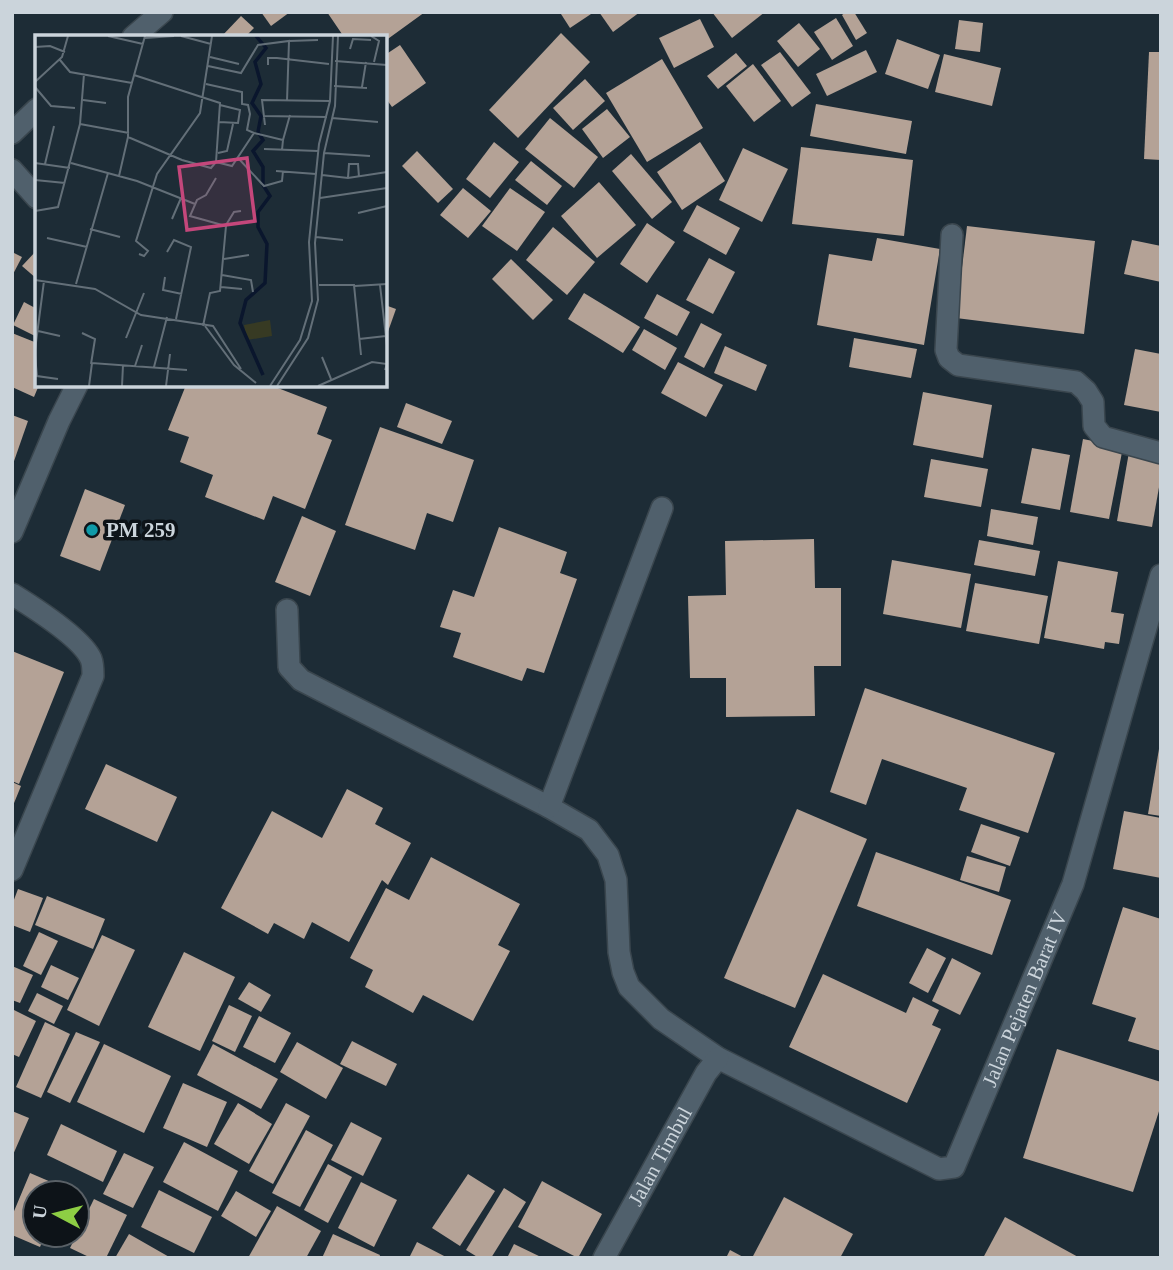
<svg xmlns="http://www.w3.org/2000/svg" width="1173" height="1270" font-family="'Times New Roman',serif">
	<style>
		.building { fill: #b4a296 }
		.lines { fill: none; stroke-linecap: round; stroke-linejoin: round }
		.minor-casing { stroke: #3a464e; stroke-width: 24 }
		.minor { stroke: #50606c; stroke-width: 21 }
		.culture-dot { fill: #0f9aa8; stroke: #0d1318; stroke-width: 2.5 }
		.labels { text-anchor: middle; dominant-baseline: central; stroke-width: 7; stroke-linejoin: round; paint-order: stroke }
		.poi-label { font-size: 21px; font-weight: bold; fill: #cbd4db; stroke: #0d1318; text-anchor: start }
		.street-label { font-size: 21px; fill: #cbd4db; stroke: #0d1318 }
		.inset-river { fill: none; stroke: #0a162d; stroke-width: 3.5 }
		.inset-road { fill: none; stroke: #636f78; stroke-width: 2 }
		.view { fill: #c4477b; fill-opacity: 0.15; stroke: #c4477b; stroke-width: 3.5 }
		.inset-edge { fill: none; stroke: #cbd4db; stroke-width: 3.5 }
	</style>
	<rect width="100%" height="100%" fill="#1d2c36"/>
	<g class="building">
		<polygon points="261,12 290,12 271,26"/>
		<polygon points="327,12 425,12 385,41 385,37 344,37"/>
		<polygon points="564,12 594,12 570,28 561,14"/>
		<polygon points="599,12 640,12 613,32"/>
		<polygon points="712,12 765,12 732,38"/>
		<polygon points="846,12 854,12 867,33 856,40 842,15"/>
		<polygon points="241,16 254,28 245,37 221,37"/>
		<polygon points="836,18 853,46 832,60 814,32"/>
		<polygon points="700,19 714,47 674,68 659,38"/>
		<polygon points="959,20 983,23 980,52 955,49"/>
		<polygon points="799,23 820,49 798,67 777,41"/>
		<polygon points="561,33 590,62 518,138 489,110"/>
		<polygon points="897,39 940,55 928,89 885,74"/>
		<polygon points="400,45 426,83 392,107 385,97 385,55"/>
		<polygon points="866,50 877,72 827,96 816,74"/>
		<polygon points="780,52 811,93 792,107 761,65"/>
		<polygon points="1149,52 1161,52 1161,160 1144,159"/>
		<polygon points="736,53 747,66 718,89 707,76"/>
		<polygon points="944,54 1001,68 992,106 935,92"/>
		<polygon points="662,59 703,128 647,162 606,93"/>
		<polygon points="753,64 781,101 754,122 726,86"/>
		<polygon points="585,79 605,101 573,130 553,108"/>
		<polygon points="816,104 912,121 906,154 810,136"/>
		<polygon points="607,109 630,137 603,158 582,129"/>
		<polygon points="550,118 598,157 574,188 525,149"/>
		<polygon points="494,142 519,162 490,198 466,179"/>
		<polygon points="700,142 725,181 682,210 657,172"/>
		<polygon points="801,147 913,160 904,236 792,224"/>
		<polygon points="743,148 788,169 762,222 719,200"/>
		<polygon points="417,151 453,189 438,203 402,166"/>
		<polygon points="631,154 672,202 652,219 612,171"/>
		<polygon points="531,161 562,186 547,205 515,180"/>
		<polygon points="599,182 636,225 597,258 561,216"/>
		<polygon points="463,188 491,211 468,238 440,215"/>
		<polygon points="510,188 545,212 517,251 482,226"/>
		<polygon points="697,205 740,228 726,255 683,231"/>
		<polygon points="647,223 675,242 647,283 620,264"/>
		<polygon points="967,226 1095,241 1084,334 956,318"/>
		<polygon points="553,227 595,262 567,295 526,260"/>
		<polygon points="877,238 940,249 924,345 817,325 829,254 872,261"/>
		<polygon points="1132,240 1161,246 1161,282 1124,274"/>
		<polygon points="37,250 37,279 22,266"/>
		<polygon points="12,252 22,257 12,276"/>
		<polygon points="709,258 735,272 713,314 686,300"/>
		<polygon points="511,259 553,300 533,320 492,279"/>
		<polygon points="584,293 640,327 623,353 568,319"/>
		<polygon points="657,294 690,312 677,336 644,318"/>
		<polygon points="24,302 37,309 37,337 13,325"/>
		<polygon points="385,305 396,309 385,340"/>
		<polygon points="701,323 722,334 704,368 684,357"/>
		<polygon points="644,329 677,348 665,370 632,350"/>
		<polygon points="12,333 37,343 37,385 39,385 34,397 12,387"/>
		<polygon points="854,338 917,349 911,378 849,367"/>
		<polygon points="725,346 767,365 756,391 714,373"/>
		<polygon points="1135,349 1161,354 1161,412 1124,405"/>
		<polygon points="678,362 723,385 706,417 661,393"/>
		<polygon points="186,385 270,385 327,407 317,434 332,440 305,509 273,496 264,520 205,497 213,475 180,462 189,437 168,430"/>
		<polygon points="923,392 992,405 983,458 913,445"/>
		<polygon points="406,403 452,421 442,444 397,427"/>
		<polygon points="12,415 28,421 13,464 12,464"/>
		<polygon points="380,427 474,460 453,522 427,513 415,550 345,525"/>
		<polygon points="1083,439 1123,447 1109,519 1070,512"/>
		<polygon points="1032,448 1070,455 1060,510 1021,503"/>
		<polygon points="1129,452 1161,457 1161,476 1152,527 1117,521"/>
		<polygon points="931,459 988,469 981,507 924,497"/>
		<polygon points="85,489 125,505 100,571 60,556"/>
		<polygon points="991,509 1038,517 1033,545 987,536"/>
		<polygon points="302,516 336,531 310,596 275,582"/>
		<polygon points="499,527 567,552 560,573 577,579 544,673 527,668 522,681 453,657 461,633 440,627 453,590 474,597"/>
		<polygon points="814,539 815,588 841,588 841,666 814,666 815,716 726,717 726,678 690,678 688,596 726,595 725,541"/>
		<polygon points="979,540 1040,551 1035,576 974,565"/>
		<polygon points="892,560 971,574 961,628 883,614"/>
		<polygon points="1058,561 1118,572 1111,612 1124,614 1119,644 1105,642 1104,649 1044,638"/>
		<polygon points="975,583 1048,596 1039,644 966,631"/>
		<polygon points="12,651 64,672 19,784 12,781"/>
		<polygon points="865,688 1055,753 1028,833 959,810 967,788 882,759 866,805 830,792"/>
		<polygon points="1159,749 1161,749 1161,816 1148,814"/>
		<polygon points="106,764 177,797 157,842 85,809"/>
		<polygon points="12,782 21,786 12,808"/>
		<polygon points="347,789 383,808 375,824 411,843 388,885 382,880 349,942 312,922 304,939 274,923 268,934 221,908 272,811 322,838"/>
		<polygon points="797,809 867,839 795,1008 724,978"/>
		<polygon points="1124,811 1161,818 1161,878 1113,869"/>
		<polygon points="981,824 1020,837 1010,866 971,852"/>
		<polygon points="876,852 1011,900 992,955 857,906"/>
		<polygon points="967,856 1006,867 999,892 960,880"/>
		<polygon points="431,857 520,904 498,945 510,951 473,1021 423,995 413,1013 365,987 373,970 350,958 386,888 409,900"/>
		<polygon points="18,889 43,898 30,932 12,925 12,905"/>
		<polygon points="47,896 105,919 93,949 35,925"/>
		<polygon points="1123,907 1161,919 1161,1051 1128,1041 1136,1018 1092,1004"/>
		<polygon points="39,932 58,941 41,975 23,966"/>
		<polygon points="102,935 135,950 99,1026 67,1010"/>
		<polygon points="927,948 946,958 928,993 909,983"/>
		<polygon points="184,952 235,977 200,1051 148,1027"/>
		<polygon points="952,958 981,973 960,1015 932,1001"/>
		<polygon points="51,965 79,978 68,1000 41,987"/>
		<polygon points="12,966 33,975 20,1003 12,1000"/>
		<polygon points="823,974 906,1013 913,997 939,1010 932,1025 941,1029 907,1103 789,1047"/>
		<polygon points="249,982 271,995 261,1012 238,999"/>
		<polygon points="37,993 63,1006 54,1024 28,1011"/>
		<polygon points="229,1005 252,1016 235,1052 212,1041"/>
		<polygon points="12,1009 36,1021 19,1057 12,1054"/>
		<polygon points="259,1016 291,1033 275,1063 243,1047"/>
		<polygon points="45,1022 70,1034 41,1098 16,1087"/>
		<polygon points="76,1032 100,1042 70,1103 47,1092"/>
		<polygon points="352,1041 397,1064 386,1086 340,1064"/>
		<polygon points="297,1042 343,1068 326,1099 280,1072"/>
		<polygon points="104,1044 171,1076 144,1133 77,1102"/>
		<polygon points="213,1044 278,1079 261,1109 197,1075"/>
		<polygon points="1057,1049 1161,1082 1161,1105 1133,1192 1023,1158"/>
		<polygon points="183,1083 227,1102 207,1147 163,1128"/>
		<polygon points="238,1103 272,1124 249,1164 214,1144"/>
		<polygon points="286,1103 310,1116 273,1184 249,1171"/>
		<polygon points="12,1111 29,1118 12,1157"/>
		<polygon points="351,1122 382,1138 363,1176 331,1160"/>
		<polygon points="61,1124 117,1151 103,1182 47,1155"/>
		<polygon points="306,1130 333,1145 300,1207 272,1193"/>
		<polygon points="184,1142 238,1171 218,1211 163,1182"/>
		<polygon points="124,1153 154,1167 133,1208 103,1194"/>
		<polygon points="328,1164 352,1177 328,1223 304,1210"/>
		<polygon points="30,1173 65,1188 63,1193 35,1193 35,1235 45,1235 40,1247 12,1235 12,1216"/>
		<polygon points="468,1174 495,1191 460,1246 432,1228"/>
		<polygon points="542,1181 602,1214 578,1258 518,1227"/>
		<polygon points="361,1182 397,1200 374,1247 338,1228"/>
		<polygon points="504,1188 526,1202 491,1258 479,1258 466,1250"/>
		<polygon points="159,1190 212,1217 194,1253 141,1227"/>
		<polygon points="236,1191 271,1211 256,1237 221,1216"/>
		<polygon points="784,1197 853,1234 840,1258 752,1258"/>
		<polygon points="94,1199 127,1215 106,1258 91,1258 70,1248"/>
		<polygon points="277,1206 321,1231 306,1258 248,1258"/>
		<polygon points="1005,1217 1080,1258 983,1258"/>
		<polygon points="129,1234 171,1258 115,1258"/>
		<polygon points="333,1234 380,1255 379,1258 322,1258"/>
		<polygon points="417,1242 448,1258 409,1258"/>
		<polygon points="514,1244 543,1258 507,1258"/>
		<polygon points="730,1250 745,1258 726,1258"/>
	</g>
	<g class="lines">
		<defs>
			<g id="minor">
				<polyline points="133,37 162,12"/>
				<polyline points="12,133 37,109"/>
				<polyline points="12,170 37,198"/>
				<polyline points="952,235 946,350 949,358 958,365 1076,382 1086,391 1093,402 1094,426 1103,437 1161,453"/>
				<polyline points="12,532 59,421 77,385"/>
				<path d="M12,594C33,607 82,638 91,659C93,664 93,672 93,676L12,870"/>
				<path id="s1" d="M287,610L289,667L301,680L549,807L589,830L608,855L616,880L619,952L623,972L629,987L661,1019L718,1058L939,1169L954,1167L1073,884L1161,575"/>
				<polyline points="549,807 662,508"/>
				<path id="s2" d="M604,1258L706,1073L718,1058"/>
			</g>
		</defs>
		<use href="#minor" class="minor-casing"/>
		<use href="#minor" class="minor"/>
	</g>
	<circle class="culture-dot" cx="92" cy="530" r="7"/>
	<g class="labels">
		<g class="poi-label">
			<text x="106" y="530">PM 259</text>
		</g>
		<g class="street-label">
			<text stroke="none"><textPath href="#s1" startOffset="1125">Jalan Pejaten Barat IV</textPath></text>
			<text stroke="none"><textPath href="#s2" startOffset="116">Jalan Timbul</textPath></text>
		</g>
	</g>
	<g transform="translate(35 35)">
		<rect width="352" height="352" fill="#1d2c36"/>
		<path d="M235,285L237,301L212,305L209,290Z" fill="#373a23"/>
		<path class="inset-river" d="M221,1L231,13L220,27L226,49L217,68L226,81L223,97L228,105L218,116L228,132V150L235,161L223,177V192L232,209L230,248L211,265L205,288L228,340"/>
		<path class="inset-road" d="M73,1L108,9M146,1L176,9M336,1L344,6L339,27M110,3L139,1M254,6L283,5M0,12L15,11L30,17M315,14L318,4L336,5M175,22L204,29M25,25L35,37L97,48M300,26L352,30M233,30V23H242L294,29M173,31L206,38L223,10L254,6L252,66M0,47L27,22L33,1M171,49L207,57V69L213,70L215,79L212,95L219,98L197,131L181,127M299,51L332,53M0,52L16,71L40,73M327,52L331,27M48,65L71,68M228,81L292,82M297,83L343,87M184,87L203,88L205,75L185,70M45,89L94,98M230,90L227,65L295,66M219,98L248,105L247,115M93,102L147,125L176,133L181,127L185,68L99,40M248,105L255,80M229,114L283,116M183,118L192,116L198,89M289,118L335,121M204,124L229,151L247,146L248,136M0,128L35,133M36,128L102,146L160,169M10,129L19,91M241,136L281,139M287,140L313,143L352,137M84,141L93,102V62L110,1M313,143L314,129H323L324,142M0,145L30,148M285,163L352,153M0,176L23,172L45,89L49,39M323,178L352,171M137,184L146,163M191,190L199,177L206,176M55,194L85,202M281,202L308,205M12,203L52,212M132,217L139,205L156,212L141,284M104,219L109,221L113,216L101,206L122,139L165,78L177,1M189,224L214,220M187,240L216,245L218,257M130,242L128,255L147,259M0,245L60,254L106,280L178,291L206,334M41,249L73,138M284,250H319L326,320M345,250L352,311M320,251L352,249M186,252L207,254M168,291L175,258L185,256L191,191L155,181L162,165L171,160L181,143M170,291L199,330L221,348M3,296L25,301M47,298L60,304L56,329M91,303L109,258M324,304L351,301M0,315L9,246M0,320L2,341L23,344M287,322L296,344M100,331L107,310M119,332L132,282M54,351L57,328L152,335M87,351L88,330M131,351L135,319M235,351L265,305L277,266L274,207L284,109L295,66L298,1M242,351L273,303L283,265L280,208L289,118L300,71L303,1M283,351L337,327L352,329L350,335"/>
		<path class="view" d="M212,123L220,186L152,195L144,132Z"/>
		<rect width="352" height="352" class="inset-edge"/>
	</g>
	<rect width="1173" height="1270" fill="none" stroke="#cbd4db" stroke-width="28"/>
	<g transform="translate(56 1214) rotate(277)"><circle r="33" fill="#0d1318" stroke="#596066" stroke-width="2"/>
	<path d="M0-5L12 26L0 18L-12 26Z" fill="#8dce44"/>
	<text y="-10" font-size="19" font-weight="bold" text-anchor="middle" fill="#cbd4db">U</text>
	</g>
</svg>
